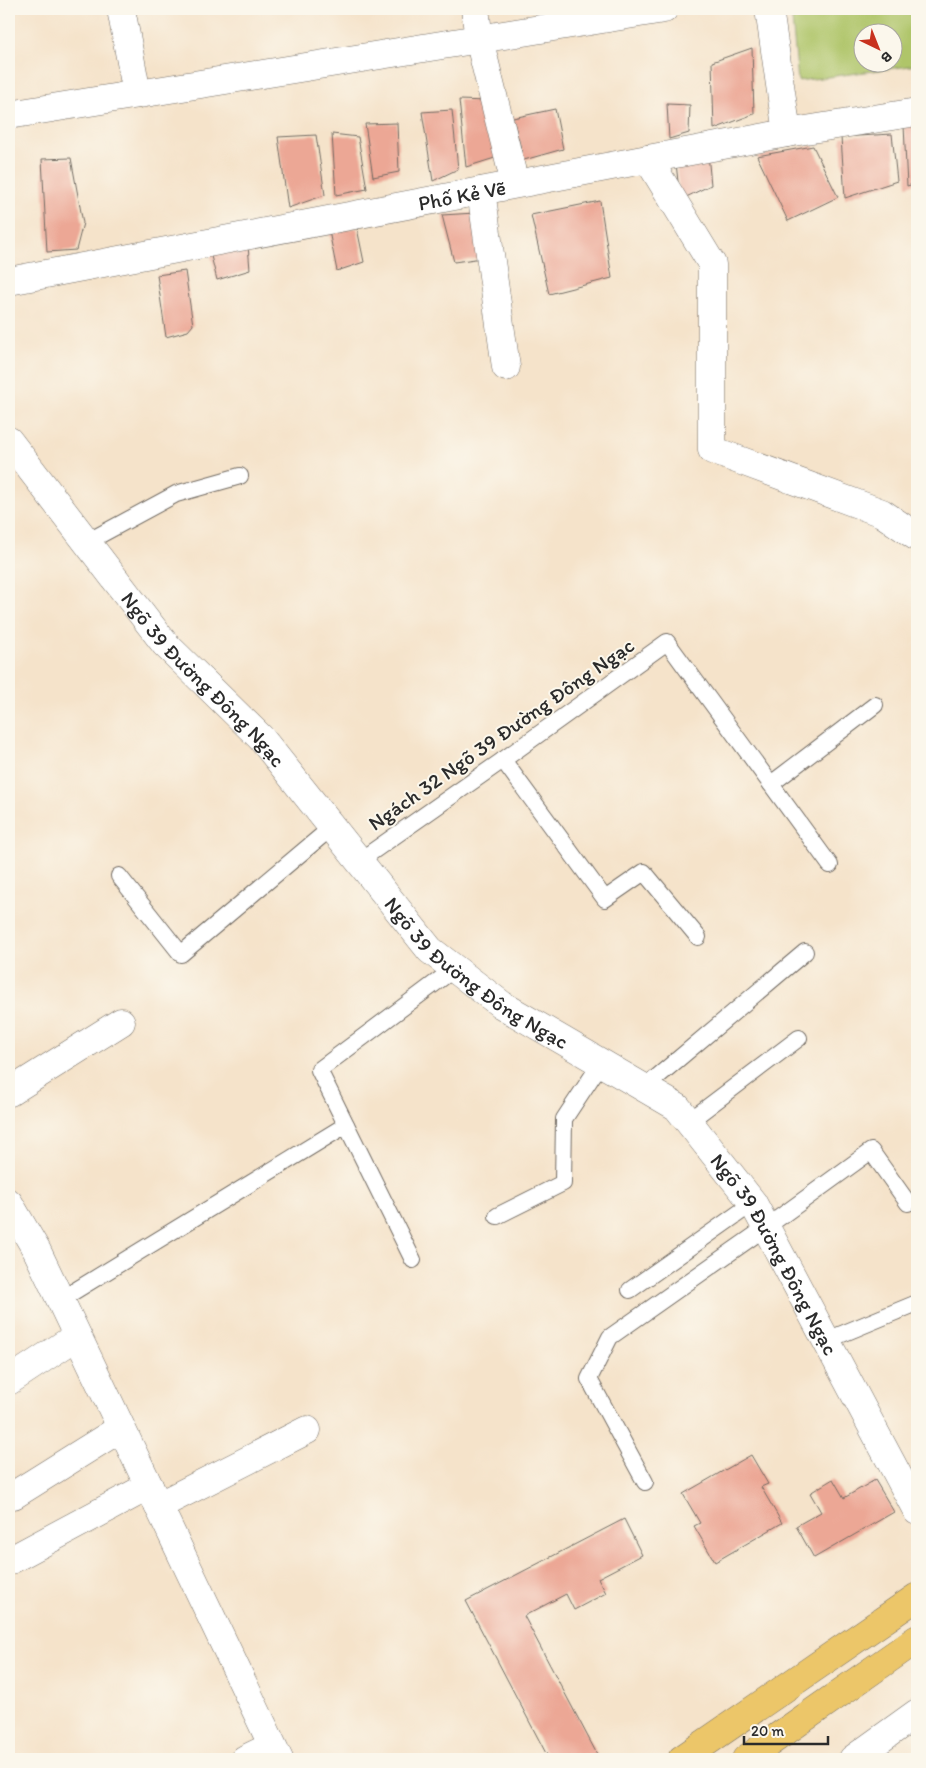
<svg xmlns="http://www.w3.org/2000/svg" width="926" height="1768" font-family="Itim,sans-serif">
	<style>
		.green { fill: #afc569; stroke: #6d784a; fill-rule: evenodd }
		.building { fill: #eca795 }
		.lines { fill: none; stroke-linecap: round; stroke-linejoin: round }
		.lane-casing { stroke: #726b63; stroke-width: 18 }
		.street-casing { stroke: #726b63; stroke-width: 29 }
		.primary-casing { stroke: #726b63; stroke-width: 29 }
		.lane { stroke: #fff; stroke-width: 16 }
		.street { stroke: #fff; stroke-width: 28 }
		.primary { stroke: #ecc669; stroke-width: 28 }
		.labels { text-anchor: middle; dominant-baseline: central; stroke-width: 4; stroke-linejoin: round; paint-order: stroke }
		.street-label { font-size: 21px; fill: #2b2b2b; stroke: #fbf7ec }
	</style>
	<rect width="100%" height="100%" fill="#fbf7ec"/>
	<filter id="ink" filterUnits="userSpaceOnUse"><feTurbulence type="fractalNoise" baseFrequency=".02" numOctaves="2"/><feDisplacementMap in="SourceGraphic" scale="10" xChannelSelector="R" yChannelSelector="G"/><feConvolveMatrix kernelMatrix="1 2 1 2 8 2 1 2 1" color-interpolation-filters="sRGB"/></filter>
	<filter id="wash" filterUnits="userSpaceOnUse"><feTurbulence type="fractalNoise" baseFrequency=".0096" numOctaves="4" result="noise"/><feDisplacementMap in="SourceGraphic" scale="20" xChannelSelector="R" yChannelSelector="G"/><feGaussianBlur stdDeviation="1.12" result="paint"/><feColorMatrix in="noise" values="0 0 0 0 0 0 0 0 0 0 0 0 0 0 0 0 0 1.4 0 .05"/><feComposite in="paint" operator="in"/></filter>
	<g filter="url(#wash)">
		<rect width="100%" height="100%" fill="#f5e3ca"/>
		<path class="green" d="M791,9H917V65L798,81ZM864,32H894V62H864Z"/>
		<g id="blocks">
			<g class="building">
				<polygon points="752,48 754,114 714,129 712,62"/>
				<polygon points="459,100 487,101 498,157 466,167"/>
				<polygon points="667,104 690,105 689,133 669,139"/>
				<polygon points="555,109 563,149 524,160 513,118"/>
				<polygon points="452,110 458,169 433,181 422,112"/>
				<polygon points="397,123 399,172 373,177 365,124"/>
				<polygon points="917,123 917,183 907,186 904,126"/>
				<polygon points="332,134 358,137 367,189 336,195"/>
				<polygon points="892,134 897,181 845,198 841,137"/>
				<polygon points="316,135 325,195 288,208 278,137"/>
				<polygon points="813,146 838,197 788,221 757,156"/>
				<polygon points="708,154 711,185 680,200 676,163"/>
				<polygon points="71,158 83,223 76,250 47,252 42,159"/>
				<polygon points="600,201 612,278 549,294 531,215"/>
				<polygon points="475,213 482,258 454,262 442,215"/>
				<polygon points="357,228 364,262 337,271 329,231"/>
				<polygon points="248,245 250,270 217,280 210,252"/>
				<polygon points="185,271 193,325 188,331 166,337 157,275"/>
				<polygon points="751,1455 768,1484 761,1487 782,1523 715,1562 694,1526 700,1523 683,1494"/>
				<polygon points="833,1479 844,1498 875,1480 894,1512 814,1558 796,1526 821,1512 810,1493"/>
				<polygon points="624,1519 642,1555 598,1578 606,1593 574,1610 566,1594 524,1616 597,1754 587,1759 549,1759 466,1601"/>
			</g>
		</g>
	</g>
	<g filter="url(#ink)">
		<use href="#blocks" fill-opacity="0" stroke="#726b63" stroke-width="1"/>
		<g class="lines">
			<defs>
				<g id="lane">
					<polyline points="87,542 176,494 240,476"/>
					<polyline points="503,760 605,899 644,872 698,937"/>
					<polyline points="771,784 875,705"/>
					<polyline points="359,861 503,760 667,642 830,865"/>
					<polyline points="119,876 181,954 332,827"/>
					<polyline points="644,1088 805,952"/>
					<polyline points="688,1122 799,1038"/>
					<polyline points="497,1216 563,1183 564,1119 601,1063"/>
					<polyline points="413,1260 319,1070 454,969"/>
					<polyline points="630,1290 753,1203"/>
					<polyline points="60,1300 346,1125"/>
					<polyline points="825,1341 917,1303"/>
					<polyline points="645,1482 589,1379 610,1337 765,1228 871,1151 908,1203"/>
				</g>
				<g id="street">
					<polyline points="121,9 137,94"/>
					<polyline points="475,9 479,39 515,184"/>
					<polyline points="769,9 787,133"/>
					<polyline points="9,115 664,9"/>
					<polyline points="648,159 712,264 712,450 882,513 917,537"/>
					<polyline points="481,191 506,367"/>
					<path id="s1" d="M9,281L648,159L787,133L917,112"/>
					<path id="s2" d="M9,441L165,644L261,738L430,950L502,1005L677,1107L753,1203L917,1511"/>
					<polyline points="9,1090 10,1092 121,1022"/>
					<polyline points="9,1203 37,1251 279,1759"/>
					<polyline points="9,1381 77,1336"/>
					<polyline points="14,1495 121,1428"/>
					<polyline points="158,1506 307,1430"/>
					<polyline points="9,1561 149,1486"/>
					<polyline points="245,1759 272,1746"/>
					<polyline points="853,1759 917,1713"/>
				</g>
				<g id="primary">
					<polyline points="682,1759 917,1597"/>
					<polyline points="746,1759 917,1639"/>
				</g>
			</defs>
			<use href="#lane" class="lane-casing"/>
			<use href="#street" class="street-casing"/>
			<use href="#primary" class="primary-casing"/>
			<use href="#lane" class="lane"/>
			<use href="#street" class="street"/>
			<use href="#primary" class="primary"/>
		</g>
	</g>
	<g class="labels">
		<g class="street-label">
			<text stroke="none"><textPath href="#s1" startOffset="461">Phố Kẻ Vẽ</textPath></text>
			<text stroke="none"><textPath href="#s2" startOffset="308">Ngõ 39 Đường Đông Ngạc</textPath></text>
			<text transform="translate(501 734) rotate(-35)">Ngách 32 Ngõ 39 Đường Đông Ngạc</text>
			<text stroke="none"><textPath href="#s2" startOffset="712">Ngõ 39 Đường Đông Ngạc</textPath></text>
			<text stroke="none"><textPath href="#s2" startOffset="1132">Ngõ 39 Đường Đông Ngạc</textPath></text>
		</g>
	</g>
	<rect width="926" height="1768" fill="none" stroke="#fbf7ec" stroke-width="30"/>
	<g transform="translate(878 48) rotate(137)"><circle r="24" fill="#fbf7ec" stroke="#a8a59f"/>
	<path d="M0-4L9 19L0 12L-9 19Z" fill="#c8321e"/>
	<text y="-8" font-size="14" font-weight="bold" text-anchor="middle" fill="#2b2b2b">B</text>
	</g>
	<path d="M744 1736v8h84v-8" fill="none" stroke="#2b2b2b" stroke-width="2.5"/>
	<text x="751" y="1736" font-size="15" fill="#2b2b2b" stroke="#fbf7ec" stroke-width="4" paint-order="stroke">20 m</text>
</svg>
